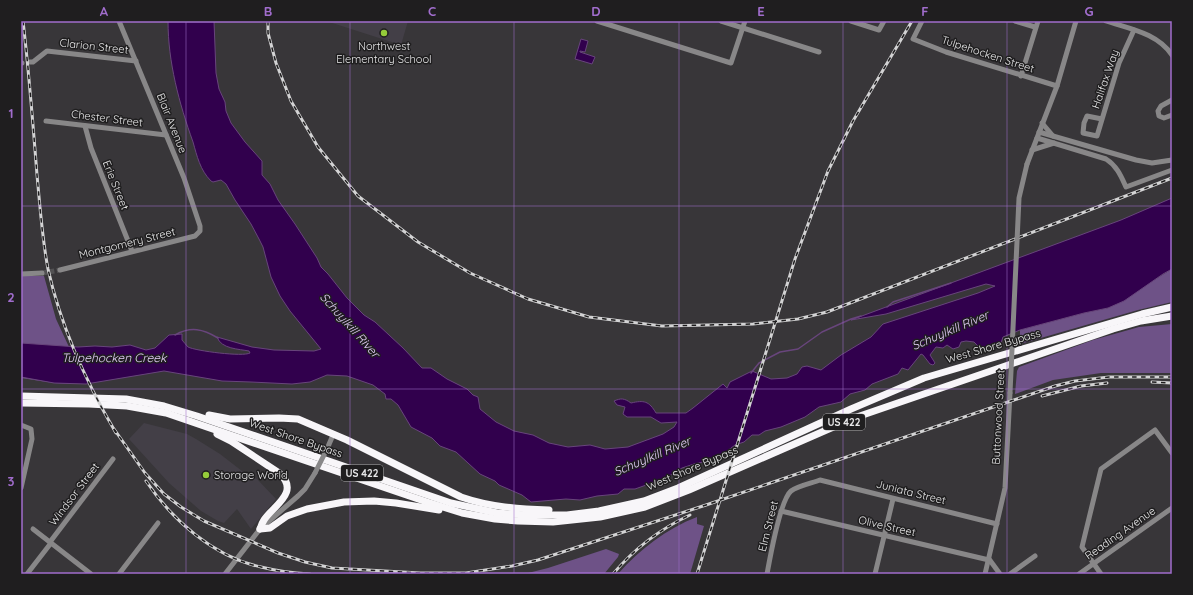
<svg xmlns="http://www.w3.org/2000/svg" width="1193" height="595" font-family="Quicksand,sans-serif">
	<style>
		.built { fill: #433f47 }
		.green { fill: #6e5287 }
		.water { fill: #31004d; stroke: #68457c }
		.lines { fill: none; stroke-linecap: round; stroke-linejoin: round }
		.stream { stroke: #68457c; stroke-width: 1.5 }
		.minor-tunnel { stroke: #525153; stroke-width: 5; stroke-dasharray: 5 2.5; stroke-linecap: butt }
		.minor { stroke: #888788; stroke-width: 5 }
		.highway { stroke: #f8f6f9; stroke-width: 7 }
		.rail-casing { stroke: #d3d3d4; stroke-width: 3 }
		.rail { stroke: #1f1e1f; stroke-width: 1.5; stroke-dasharray: 4.5; stroke-linecap: butt }
		.minor-bridge { stroke: #888788; stroke-width: 5 }
		.grid { fill: none; stroke: #a16dcd; stroke-width: 1; stroke-opacity: 0.55 }
		.poi-dot { fill: #95cc3a; stroke: #1f1e1f; stroke-width: 1.5 }
		.labels { text-anchor: middle; dominant-baseline: central; stroke-width: 3; stroke-linejoin: round; paint-order: stroke }
		.shield { fill: #1f1e1f; stroke: #ababac; stroke-width: 1 }
		.shield-label { font-size: 10px; font-weight: bold; fill: #e7e7e8 }
		.street-label { font-size: 11px; fill: #e7e7e8; stroke: #1f1e1f }
		.poi-label { font-size: 11px; fill: #e7e7e8; stroke: #1f1e1f }
		.water-label { font-size: 12px; font-style: italic; fill: #e3cdf8; stroke: #1f1e1f }
		.neatline { fill: none; stroke: #a16dcd; stroke-width: 1.5 }
		.grid-label { font-size: 13px; text-anchor: middle; font-weight: bold; fill: #a16dcd }
	</style>
	<rect width="100%" height="100%" fill="#383639"/>
	<g class="built">
		<polygon points="326,21 408,21 401,45"/>
		<polygon points="144,423 187,434 196,439 220,454 242,471 257,479 276,499 251,529 237,509 224,523 218,521 201,511 169,483 129,439"/>
	</g>
	<g class="green">
		<polygon points="1172,269 1172,302 1138,310 1020,344 1020,330 1084,313 1108,308"/>
		<polygon points="21,276 44,276 56,319 69,347 70,384 54,383 21,378"/>
		<polygon points="1172,324 1172,373 1101,373 1053,380 1015,394 1017,371 1019,367 1093,340 1139,327"/>
		<path d="M697,517V524L704,526L690,574H618C640,549 666,529 697,517Z"/>
		<polygon points="606,549 619,554 618,557 604,574 524,574 548,568"/>
	</g>
	<g class="water">
		<path d="M168,21H214L216,73L219,89L225,102L226,111L231,123L245,142L262,161V175L270,184L278,200L295,224L317,258L321,267L328,274L347,298L364,315L375,322L403,348L422,368H431L447,379L467,389L473,395L478,397L480,409L496,422L514,431L533,435L549,443L568,447L590,445L605,449L628,447L663,434L674,427L677,422L661,423L651,417H627L623,414L625,407L617,405L614,401C621,398 624,398 631,403C644,400 649,401 656,413H686L693,408L723,384L727,388L730,382L752,371L771,379L787,378L797,374L802,367L807,366L821,370L841,355L871,337L883,324L978,293L995,286L986,284L886,314L851,320L1121,220L1172,198V269L1163,274L1124,301L1108,308L1084,313L1020,330L1003,337L1001,343L995,347L992,344L987,347L981,349L974,342L966,341L961,342L959,347L953,349L947,345L943,348L936,347L930,355L935,363L933,365L930,364L923,355L921,354L908,370L902,368L898,374L872,384L865,390L850,394L841,402L819,407L805,417L781,427L765,431L759,435H752L744,442L735,445L726,452L708,461L694,464L682,468L666,478L635,489H624L618,494L597,496L580,500L566,499L531,502L522,495L499,485L495,481L480,474L456,452L440,446L432,438L411,427L398,405L391,399H386L385,394L373,385L347,376L327,375L310,382L292,384L251,382L222,381L164,371L86,384L54,383L21,377V343L78,347L95,346L112,347L130,345L146,350L155,348L169,335L182,334V340C184,342 186,345 188,347C196,351 243,357 250,353L249,351C239,349 221,349 217,337L252,347L274,350L314,351L321,349L290,311L280,296L271,277L263,247L259,239L251,224L235,200L226,184L221,180L213,182L211,181C200,170 197,156 193,142C179,103 168,62 168,21Z"/>
		<polygon points="581,39 588,41 585,52 580,51 580,52 595,57 592,64 575,59"/>
	</g>
	<g class="lines">
		<g class="stream">
			<polyline points="887,307 893,302 951,283"/>
			<path d="M175,335C191,326 203,329 218,338"/>
			<polyline points="751,373 759,363 780,352 798,349 822,332 851,319 861,316"/>
		</g>
		<polyline class="minor-tunnel" points="42,273 60,270"/>
		<g class="minor">
			<polyline points="597,21 731,63 745,21"/>
			<polyline points="721,21 819,52"/>
			<polyline points="851,21 879,30 884,21"/>
			<polyline points="922,21 913,39 946,52 1057,86"/>
			<polyline points="1015,21 1035,27"/>
			<path d="M1106,21C1130,29 1157,33 1172,55"/>
			<polyline points="30,62 33,62 47,51 136,61"/>
			<polyline points="21,63 22,63"/>
			<polyline points="1021,76 1038,21"/>
			<polyline points="1172,100 1161,106 1158,111 1159,116 1164,118 1172,115"/>
			<polyline points="1102,119 1087,116 1084,123 1083,133 1097,136 1119,63 1134,30"/>
			<polyline points="46,121 166,135"/>
			<polyline points="1042,123 1053,136"/>
			<polyline points="85,126 91,148 132,251"/>
			<polyline points="1039,132 1136,160 1152,163 1172,160"/>
			<path d="M1037,138L1106,159C1117,166 1121,176 1126,187L1172,170"/>
			<polyline points="1032,150 1054,143"/>
			<polyline points="1027,164 1057,86 1076,21"/>
			<polyline points="60,270 195,236 200,231 200,226 184,178 119,21"/>
			<polyline points="21,274 42,273"/>
			<polyline points="21,425 31,429 32,439 21,488"/>
			<polyline points="327,449 333,435"/>
			<polyline points="781,511 989,560"/>
			<polyline points="33,529 91,574"/>
			<polyline points="50,542 113,459"/>
			<polyline points="989,559 1000,574"/>
			<polyline points="27,574 51,543"/>
			<polyline points="119,574 158,523"/>
			<polyline points="225,574 260,529 298,496 305,489 315,473"/>
			<path d="M767,574C770,558 780,500 791,491C797,486 812,483 820,480L997,524"/>
			<polyline points="875,574 893,499"/>
			<polyline points="985,574 1005,488 1010,393"/>
			<polyline points="1010,574 1035,556"/>
			<polyline points="1079,574 1172,508"/>
			<polyline points="1101,574 1082,547 1101,469 1155,430 1172,453"/>
		</g>
		<g class="highway">
			<polyline points="21,396 126,399 164,406 197,416 451,503 497,513 526,515 567,515 599,511 644,501 678,488 851,409 924,378 1142,314 1172,307"/>
			<polyline points="21,403 89,404 127,406 166,413 427,502 462,513 495,519 518,521 553,522 600,517 645,507 689,490 854,418 1113,329 1141,321 1172,316"/>
			<path d="M209,415L230,419L279,418L298,419L347,440L461,497C490,507 519,509 549,510"/>
			<path d="M217,434L231,441L279,473C301,492 273,506 264,520C262,523 261,526 260,529"/>
			<polyline points="260,529 270,528 287,516 307,509 344,502 374,501 396,503 439,510"/>
		</g>
		<defs>
			<g id="rail">
				<path d="M23,21C29,72 33,124 37,175C40,206 42,238 48,269C61,327 86,382 116,433"/>
				<polyline points="268,21 268,33 276,63 291,101 318,147 358,196 418,242 470,273 528,299 589,317 662,326 753,324 798,319 827,312 1172,178"/>
				<polyline points="1152,382 1172,383"/>
				<polyline points="1042,396 1081,386 1107,383"/>
				<polyline points="114,429 145,473 164,494 181,507 204,521 278,553 305,562 332,568 420,573 466,573 512,566 538,560 706,505 1055,386 1075,381 1109,377 1172,377"/>
				<path d="M146,481C172,520 214,557 261,567C277,571 293,573 310,574"/>
				<path d="M613,574C634,549 660,529 690,515"/>
				<polyline points="697,574 795,259 828,171 853,121 912,21"/>
			</g>
		</defs>
		<use href="#rail" class="rail-casing"/>
		<use href="#rail" class="rail"/>
		<g class="minor-bridge">
			<polyline points="1010,393 1019,198 1027,164"/>
			<polyline points="315,473 327,449"/>
		</g>
	</g>
	<path class="grid" d="M186,21V574M350,21V574M514,21V574M679,21V574M843,21V574M1007,21V574M21,206H1172M21,389H1172"/>
	<g class="poi-dot">
		<circle cx="384" cy="33" r="4"/>
		<circle cx="206" cy="475" r="4"/>
	</g>
	<g class="labels">
		<g class="shield">
			<rect x="823" y="414" width="42" height="16" rx="3"/>
			<rect x="341" y="465" width="42" height="16" rx="3"/>
		</g>
		<g class="shield-label">
			<text x="844" y="422">US 422</text>
			<text x="362" y="473">US 422</text>
		</g>
		<g class="street-label">
			<text transform="translate(94 46) rotate(6)">Clarion Street</text>
			<text transform="translate(988 54) rotate(18)">Tulpehocken Street</text>
			<text transform="translate(1105 79) rotate(-71)">Halifax Way</text>
			<text transform="translate(107 118) rotate(7)">Chester Street</text>
			<text transform="translate(172 123) rotate(68)">Blair Avenue</text>
			<text transform="translate(116 185) rotate(68)">Erie Street</text>
			<text transform="translate(127 243) rotate(-14)">Montgomery Street</text>
			<text transform="translate(993 346) rotate(-16)">West Shore Bypass</text>
			<text transform="translate(998 417) rotate(-87)">Buttonwood Street</text>
			<text transform="translate(296 438) rotate(19)">West Shore Bypass</text>
			<text transform="translate(692 468) rotate(-23)">West Shore Bypass</text>
			<text transform="translate(911 492) rotate(14)">Juniata Street</text>
			<text transform="translate(74 494) rotate(-53)">Windsor Street</text>
			<text transform="translate(768 526) rotate(-76)">Elm Street</text>
			<text transform="translate(887 526) rotate(13)">Olive Street</text>
			<text transform="translate(1120 533) rotate(-35)">Reading Avenue</text>
		</g>
		<g class="poi-label">
			<text x="384" y="46">Northwest<tspan x="384" dy="13">Elementary School</tspan></text>
			<text x="214" y="475" text-anchor="start">Storage World</text>
		</g>
		<g class="water-label">
			<text transform="translate(350 325) rotate(48)">Schuylkill River</text>
			<text transform="translate(950 330) rotate(-23)">Schuylkill River</text>
			<text x="114" y="357">Tulpehocken Creek</text>
			<text transform="translate(652 456) rotate(-23)">Schuylkill River</text>
		</g>
	</g>
	<rect width="1193" height="595" fill="none" stroke="#1f1e1f" stroke-width="44"/>
	<rect x="22" y="22" width="1149" height="551" class="neatline"/>
	<g class="grid-label">
		<text x="104" y="16">A</text>
		<text x="268" y="16">B</text>
		<text x="432" y="16">C</text>
		<text x="596" y="16">D</text>
		<text x="761" y="16">E</text>
		<text x="925" y="16">F</text>
		<text x="1089" y="16">G</text>
		<text x="11" y="118">1</text>
		<text x="11" y="302">2</text>
		<text x="11" y="486">3</text>
	</g>
</svg>
